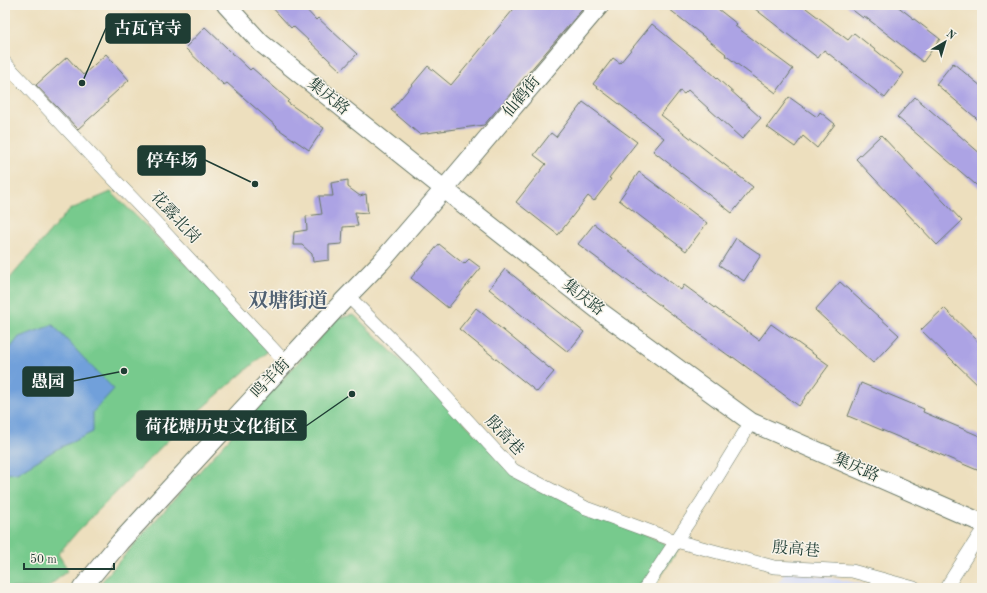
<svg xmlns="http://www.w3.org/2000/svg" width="987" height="593" font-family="'Old Standard TT','Noto Serif SC',serif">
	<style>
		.built { fill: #d1d9f9 }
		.green { fill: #77ca8d; stroke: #4b8460 }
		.water { fill: #71a0da; stroke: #486e87 }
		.building { fill: #aca3e4 }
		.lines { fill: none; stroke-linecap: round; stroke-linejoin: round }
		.street-casing { stroke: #677664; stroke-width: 14 }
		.secondary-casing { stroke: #677664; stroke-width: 20 }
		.street { stroke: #fff; stroke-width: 13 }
		.secondary { stroke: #fff; stroke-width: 18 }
		.labels { text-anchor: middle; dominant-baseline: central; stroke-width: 3; stroke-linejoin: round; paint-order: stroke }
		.street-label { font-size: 16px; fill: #1f3d34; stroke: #f7f3e8 }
		.district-label { font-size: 20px; font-weight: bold; fill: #506172; stroke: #f7f3e8 }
		.leader { fill: none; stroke: #1f3d34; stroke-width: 1.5 }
		.callout-dot { fill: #1f3d34; stroke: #f7f3e8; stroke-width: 1.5 }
		.callout { fill: #1f3d34; stroke: #1f3d34; stroke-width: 1.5 }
		.callout-label { font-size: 17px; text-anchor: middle; font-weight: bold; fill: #fff }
	</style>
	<rect width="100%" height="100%" fill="#f7f3e8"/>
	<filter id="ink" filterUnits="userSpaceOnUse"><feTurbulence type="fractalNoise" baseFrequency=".025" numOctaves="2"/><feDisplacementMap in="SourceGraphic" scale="8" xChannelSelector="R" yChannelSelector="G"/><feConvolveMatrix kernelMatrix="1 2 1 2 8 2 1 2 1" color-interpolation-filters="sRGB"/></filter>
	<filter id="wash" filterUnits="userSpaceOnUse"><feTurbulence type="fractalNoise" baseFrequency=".012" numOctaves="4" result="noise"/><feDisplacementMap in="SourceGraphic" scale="16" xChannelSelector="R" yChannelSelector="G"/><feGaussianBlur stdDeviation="0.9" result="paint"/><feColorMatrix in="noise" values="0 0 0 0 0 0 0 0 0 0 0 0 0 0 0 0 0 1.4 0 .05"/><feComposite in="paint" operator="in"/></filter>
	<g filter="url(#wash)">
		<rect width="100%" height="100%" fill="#eddfbe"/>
		<polygon class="built" points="786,571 848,581 877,588 775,588"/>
		<g class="green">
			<polygon points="111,192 231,308 268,351 186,422 77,532 58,554 68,570 47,588 5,588 5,284 69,210"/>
			<polygon points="354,315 513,470 678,550 653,588 96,588 152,524 338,318"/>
		</g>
		<polygon class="water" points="53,325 93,368 114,389 93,412 93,432 55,450 17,473 5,474 5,355 19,337"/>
		<g id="blocks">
			<g class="building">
				<polygon points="270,5 302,5 316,20 318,18 357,54 341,71 293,26 291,28"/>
				<polygon points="517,5 586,5 484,125 419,134 391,110 428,66 451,85"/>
				<polygon points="664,5 713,5 737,24 735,26 793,69 776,93 725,55 726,54"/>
				<polygon points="750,5 802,5 848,40 854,33 904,73 885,98 824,50 818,58"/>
				<polygon points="846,5 896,5 940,39 923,62 864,16 863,18"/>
				<polygon points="652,24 706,68 761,118 742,139 688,90 684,94 680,91 661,115 753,187 732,213 653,151 664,138 593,84 613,58 620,63"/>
				<polygon points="205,27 250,70 252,68 289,100 287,102 324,128 309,150 277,128 277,127 227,83 224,85 185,48"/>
				<polygon points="106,54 129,80 107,100 108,102 78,129 36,85 67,57 83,75"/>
				<polygon points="953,63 982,87 982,123 936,84"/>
				<polygon points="789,97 817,117 820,112 835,124 817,148 803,136 795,147 767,127"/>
				<polygon points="915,97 982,155 982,190 897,117"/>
				<polygon points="583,102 637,142 609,178 611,179 594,201 588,196 558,235 516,202 546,164 534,155 551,133 556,137"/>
				<polygon points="881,135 962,221 937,245 856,159"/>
				<polygon points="639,172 707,223 686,251 619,200"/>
				<polygon points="348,180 348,187 360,196 366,194 368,213 355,212 358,226 343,227 342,244 329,245 329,260 313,262 312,254 302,245 293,245 294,232 307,230 306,216 322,214 319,196 333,196 331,183"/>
				<polygon points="594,224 681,290 684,285 759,340 771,324 829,365 799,406 733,357 732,358 661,306 578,244"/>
				<polygon points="736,238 761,255 744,281 719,265"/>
				<polygon points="439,244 464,264 469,259 481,268 448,308 411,278"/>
				<polygon points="505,269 584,332 568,352 489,289"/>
				<polygon points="840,282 899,335 873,363 815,310"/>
				<polygon points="476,308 554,372 537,392 459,329"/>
				<polygon points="944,308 982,345 982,389 921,330"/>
				<polygon points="861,383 924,409 923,412 982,437 982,472 848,416"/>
			</g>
		</g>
	</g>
	<g filter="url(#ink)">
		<use href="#blocks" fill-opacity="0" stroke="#677664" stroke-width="1"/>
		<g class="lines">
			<defs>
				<g id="street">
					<polyline points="5,63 109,174 155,222 286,363"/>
					<polyline points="348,296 413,361 513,470 586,508 676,541 774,567 852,571 914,588"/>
					<polyline points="645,588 703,500 751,422"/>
					<polyline points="946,588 982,531"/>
				</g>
				<g id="secondary">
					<polyline points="226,5 261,43 444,189 602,313 751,422 982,523"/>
					<polyline points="82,588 120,542 343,301 381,262 444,189 600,5"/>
				</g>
			</defs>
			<use href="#street" class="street-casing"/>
			<use href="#secondary" class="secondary-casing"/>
			<use href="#street" class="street"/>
			<use href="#secondary" class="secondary"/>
		</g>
	</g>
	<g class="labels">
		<g class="street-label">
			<text transform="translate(328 97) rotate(39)">集庆路</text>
			<text transform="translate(522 97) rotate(-50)">仙鹤街</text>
			<text transform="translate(175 218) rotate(47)">花露北岗</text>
			<text transform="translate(583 298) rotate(38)">集庆路</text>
			<text transform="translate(271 379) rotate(-47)">鸣羊街</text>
			<text transform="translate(504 436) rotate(47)">殷高巷</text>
			<text transform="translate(856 468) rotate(24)">集庆路</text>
			<text transform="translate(796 550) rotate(5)">殷高巷</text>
		</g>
		<g class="district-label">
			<text x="288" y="302">双塘街道</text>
		</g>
	</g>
	<path class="leader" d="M82 83L106 28M255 184L205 160M124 371L73 381M352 394L306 426"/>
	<g class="callout-dot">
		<circle cx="82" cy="83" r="4"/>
		<circle cx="255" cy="184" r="4"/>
		<circle cx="124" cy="371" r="4"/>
		<circle cx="352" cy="394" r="4"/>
	</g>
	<g class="callout">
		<rect x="106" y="14" width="84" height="29" rx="4"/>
		<rect x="138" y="146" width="67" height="29" rx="4"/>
		<rect x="23" y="367" width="50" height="29" rx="4"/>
		<rect x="137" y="411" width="169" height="29" rx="4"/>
	</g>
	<g class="callout-label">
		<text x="148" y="34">古瓦官寺</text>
		<text x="172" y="166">停车场</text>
		<text x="48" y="387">愚园</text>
		<text x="221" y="432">荷花塘历史文化街区</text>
	</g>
	<rect width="987" height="593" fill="none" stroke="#f7f3e8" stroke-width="20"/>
	<g transform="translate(945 42) rotate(38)" stroke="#f7f3e8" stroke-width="3" paint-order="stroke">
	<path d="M0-3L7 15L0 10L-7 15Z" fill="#1f3d34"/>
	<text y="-6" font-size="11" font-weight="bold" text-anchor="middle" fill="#1f3d34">N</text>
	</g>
	<path d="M24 563v6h90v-6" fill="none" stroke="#1f3d34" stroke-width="2"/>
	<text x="30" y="563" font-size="12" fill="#1f3d34" stroke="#f7f3e8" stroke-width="3" paint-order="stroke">50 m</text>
</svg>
